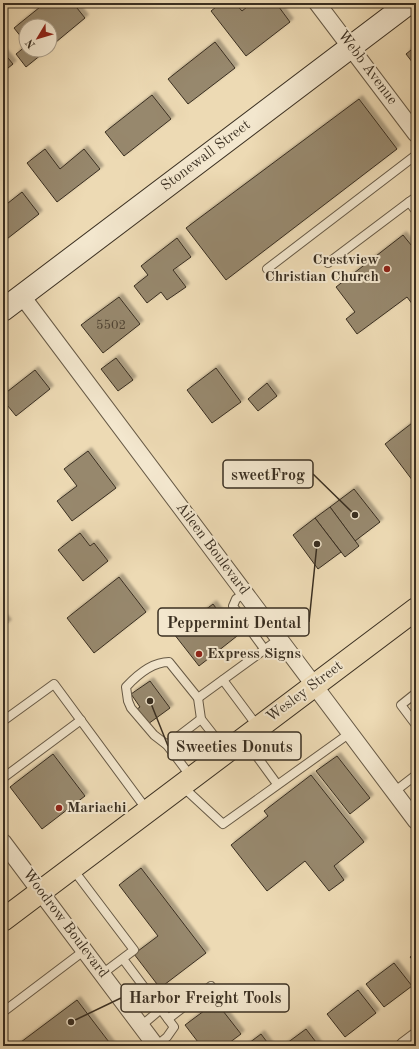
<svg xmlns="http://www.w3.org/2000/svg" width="419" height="1049" font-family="'Old Standard TT',serif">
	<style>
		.building { fill: #97886d; stroke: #3a2f21; filter: url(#shadow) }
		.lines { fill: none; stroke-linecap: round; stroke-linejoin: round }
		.lane-casing { stroke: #675a46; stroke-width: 10 }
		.street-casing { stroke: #675a46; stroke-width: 18 }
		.secondary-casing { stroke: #3a2f21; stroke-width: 24 }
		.primary-casing { stroke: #3a2f21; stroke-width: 24 }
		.lane { stroke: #f3e7ce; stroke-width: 8 }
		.street { stroke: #f3e7ce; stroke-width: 16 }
		.secondary { stroke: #f3e7ce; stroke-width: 22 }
		.primary { stroke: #eddab4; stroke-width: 22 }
		.poi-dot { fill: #8f2418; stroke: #f3e7ce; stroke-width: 1.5 }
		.labels { text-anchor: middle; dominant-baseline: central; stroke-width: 4; stroke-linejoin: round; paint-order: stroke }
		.number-label { font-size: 13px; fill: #514534 }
		.street-label { font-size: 15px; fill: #3a2f21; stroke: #f3e7ce }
		.poi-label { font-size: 15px; font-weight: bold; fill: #3a2f21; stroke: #f3e7ce; text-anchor: start }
		.leader { fill: none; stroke: #3a2f21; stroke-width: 1.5 }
		.callout-dot { fill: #3a2f21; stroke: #f3e7ce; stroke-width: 1.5 }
		.callout { fill: #f3e7ce; stroke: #3a2f21; stroke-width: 1.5 }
		.callout-label { font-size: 16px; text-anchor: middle; font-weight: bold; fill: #3a2f21 }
	</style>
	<defs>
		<filter id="shadow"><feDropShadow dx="3.5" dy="-3.5" stdDeviation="1" flood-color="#0004"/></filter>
	</defs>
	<rect width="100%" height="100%" fill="#eddab4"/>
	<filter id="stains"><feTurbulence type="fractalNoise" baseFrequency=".005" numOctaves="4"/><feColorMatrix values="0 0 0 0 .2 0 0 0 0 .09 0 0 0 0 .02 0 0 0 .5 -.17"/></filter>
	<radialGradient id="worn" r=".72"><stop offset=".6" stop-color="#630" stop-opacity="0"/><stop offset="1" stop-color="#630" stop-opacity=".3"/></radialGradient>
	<g class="building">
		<polygon points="45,3 73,3 85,18 50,47 50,26 26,26 26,43 14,28"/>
		<polygon points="221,3 235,3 242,11 252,3 258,3 262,8 268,3 276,3 290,22 246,56 211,11"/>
		<polygon points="215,42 235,68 188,104 168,79"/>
		<polygon points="26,46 26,50 47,50 26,67 16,54"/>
		<polygon points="416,46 416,67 406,54"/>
		<polygon points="3,52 13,64 3,72"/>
		<polygon points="152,95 171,119 124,156 105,132"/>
		<polygon points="359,99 397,149 226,280 186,228"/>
		<polygon points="45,149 60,169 84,149 100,169 57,202 27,163"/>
		<polygon points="22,192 39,214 3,242 3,207"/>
		<polygon points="403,235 416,251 416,309 407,297 357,334 346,319 355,312 336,287"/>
		<polygon points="177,238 191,257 173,270 186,287 167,300 161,292 147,303 134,286 148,275 141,266"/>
		<polygon points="119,297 140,324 103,353 81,325"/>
		<polygon points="116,358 133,380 118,391 101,369"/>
		<polygon points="216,368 241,402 212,423 187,390"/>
		<polygon points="35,370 50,389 16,416 3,400 3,395"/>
		<polygon points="267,383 277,396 258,411 248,399"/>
		<polygon points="416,420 416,485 385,444"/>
		<polygon points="88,451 116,488 72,521 57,501 77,486 64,469"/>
		<polygon points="354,489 380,522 355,541 330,507"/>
		<polygon points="330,507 359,546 345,557 315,518"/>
		<polygon points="315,518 341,552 318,569 293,535"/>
		<polygon points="80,533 90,546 94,543 108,561 83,581 58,550"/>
		<polygon points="119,577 146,612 94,653 67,618"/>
		<polygon points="213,604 237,636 199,666 174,634"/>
		<polygon points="3,617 8,623 3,627"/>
		<polygon points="150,681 170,708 148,724 137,709 140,707 131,694"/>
		<polygon points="53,754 85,796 42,829 10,787"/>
		<polygon points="337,756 370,798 350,814 316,771"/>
		<polygon points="311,775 364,842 334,866 344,880 329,891 305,861 267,891 231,845 268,816 264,811"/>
		<polygon points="141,868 206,953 160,988 134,954 158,936 119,885"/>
		<polygon points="416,952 416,964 410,957"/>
		<polygon points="394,963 412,986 384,1007 366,984"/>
		<polygon points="358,990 376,1013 345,1037 327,1014"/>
		<polygon points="77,1000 112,1046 18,1046 17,1045"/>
		<polygon points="216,1002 241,1034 225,1046 201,1046 185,1025"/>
		<polygon points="306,1029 319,1046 283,1046"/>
		<polygon points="261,1034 270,1046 245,1046"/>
	</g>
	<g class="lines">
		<defs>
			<g id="lane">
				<polyline points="416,197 409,202 416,211"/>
				<polyline points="328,263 409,202"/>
				<polyline points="267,269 416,155"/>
				<polyline points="245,593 236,599 233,606 265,650"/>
				<polyline points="223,680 258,727"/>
				<polyline points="416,693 401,705 416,725"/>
				<polyline points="198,698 279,639"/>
				<polyline points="3,721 54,684 147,810"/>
				<polyline points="245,740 277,784"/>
				<polyline points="167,745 201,719"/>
				<polyline points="3,778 81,720"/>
				<path d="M192,778L167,745L154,735L131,708L128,701L126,687C137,675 153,662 169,662L198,698L201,719L226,751"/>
				<polyline points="183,787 223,824 350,733"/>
				<polyline points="394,792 416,775"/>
				<polyline points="72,868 134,950 102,974"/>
				<polyline points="123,959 174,1027 167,1037 156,1046"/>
				<polyline points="3,1012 85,950"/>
				<polyline points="168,1019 211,986"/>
				<polyline points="141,1026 161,1009"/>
			</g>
			<g id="street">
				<polyline points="317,3 416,134"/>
				<polyline points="22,296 416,821"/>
				<polyline points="3,842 156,1046"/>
				<polyline points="404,1046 416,1037"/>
			</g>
			<polyline id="secondary" points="3,310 409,3"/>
			<polyline id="primary" points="3,920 416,609"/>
		</defs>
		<use href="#lane" class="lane-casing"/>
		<use href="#street" class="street-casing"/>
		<use href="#secondary" class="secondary-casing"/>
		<use href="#primary" class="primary-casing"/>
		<use href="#lane" class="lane"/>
		<use href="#street" class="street"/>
		<use href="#secondary" class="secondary"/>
		<use href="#primary" class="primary"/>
	</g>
	<g class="poi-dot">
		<circle cx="387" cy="269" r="4"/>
		<circle cx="199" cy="654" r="4"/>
		<circle cx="59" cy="808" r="4"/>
	</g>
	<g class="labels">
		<g class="number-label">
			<text x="111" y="325">5502</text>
		</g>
		<g class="street-label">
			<text transform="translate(367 68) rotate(53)">Webb Avenue</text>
			<text transform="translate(206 156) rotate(-37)">Stonewall Street</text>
			<text transform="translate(212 549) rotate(53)">Aileen Boulevard</text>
			<text transform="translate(305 692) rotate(-37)">Wesley Street</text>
			<text transform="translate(65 924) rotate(53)">Woodrow Boulevard</text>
		</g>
		<g class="poi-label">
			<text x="379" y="260" text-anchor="end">Crestview<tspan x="379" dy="17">Christian Church</tspan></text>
			<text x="207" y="654">Express Signs</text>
			<text x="67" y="808">Mariachi</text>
		</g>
	</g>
	<path class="leader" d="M355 515L313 474M317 544L309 622M150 701L168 746M71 1022L121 998"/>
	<g class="callout-dot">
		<circle cx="355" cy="515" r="4"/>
		<circle cx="317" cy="544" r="4"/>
		<circle cx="150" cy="701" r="4"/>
		<circle cx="71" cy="1022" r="4"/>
	</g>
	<g class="callout">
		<rect x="223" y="460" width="90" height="28" rx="4"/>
		<rect x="158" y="608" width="151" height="28" rx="4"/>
		<rect x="168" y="732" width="133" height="28" rx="4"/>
		<rect x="121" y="984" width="168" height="28" rx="4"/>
	</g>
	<g class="callout-label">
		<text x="268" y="480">sweetFrog</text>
		<text x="234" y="628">Peppermint Dental</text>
		<text x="234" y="752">Sweeties Donuts</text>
		<text x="205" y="1003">Harbor Freight Tools</text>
	</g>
	<rect width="419" height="1049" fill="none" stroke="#eddab4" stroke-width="16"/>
	<rect x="4" y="4" width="411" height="1041" fill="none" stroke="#3a2f21" stroke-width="2"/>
	<rect x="8" y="8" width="403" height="1033" fill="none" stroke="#3a2f21"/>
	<g transform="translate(38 38) rotate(232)"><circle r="19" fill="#f3e7ce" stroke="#a99d89"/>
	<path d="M0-3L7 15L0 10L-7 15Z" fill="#8f2418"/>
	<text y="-6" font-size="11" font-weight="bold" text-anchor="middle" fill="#3a2f21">N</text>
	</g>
	<rect width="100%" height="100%" filter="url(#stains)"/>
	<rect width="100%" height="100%" fill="url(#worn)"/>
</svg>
